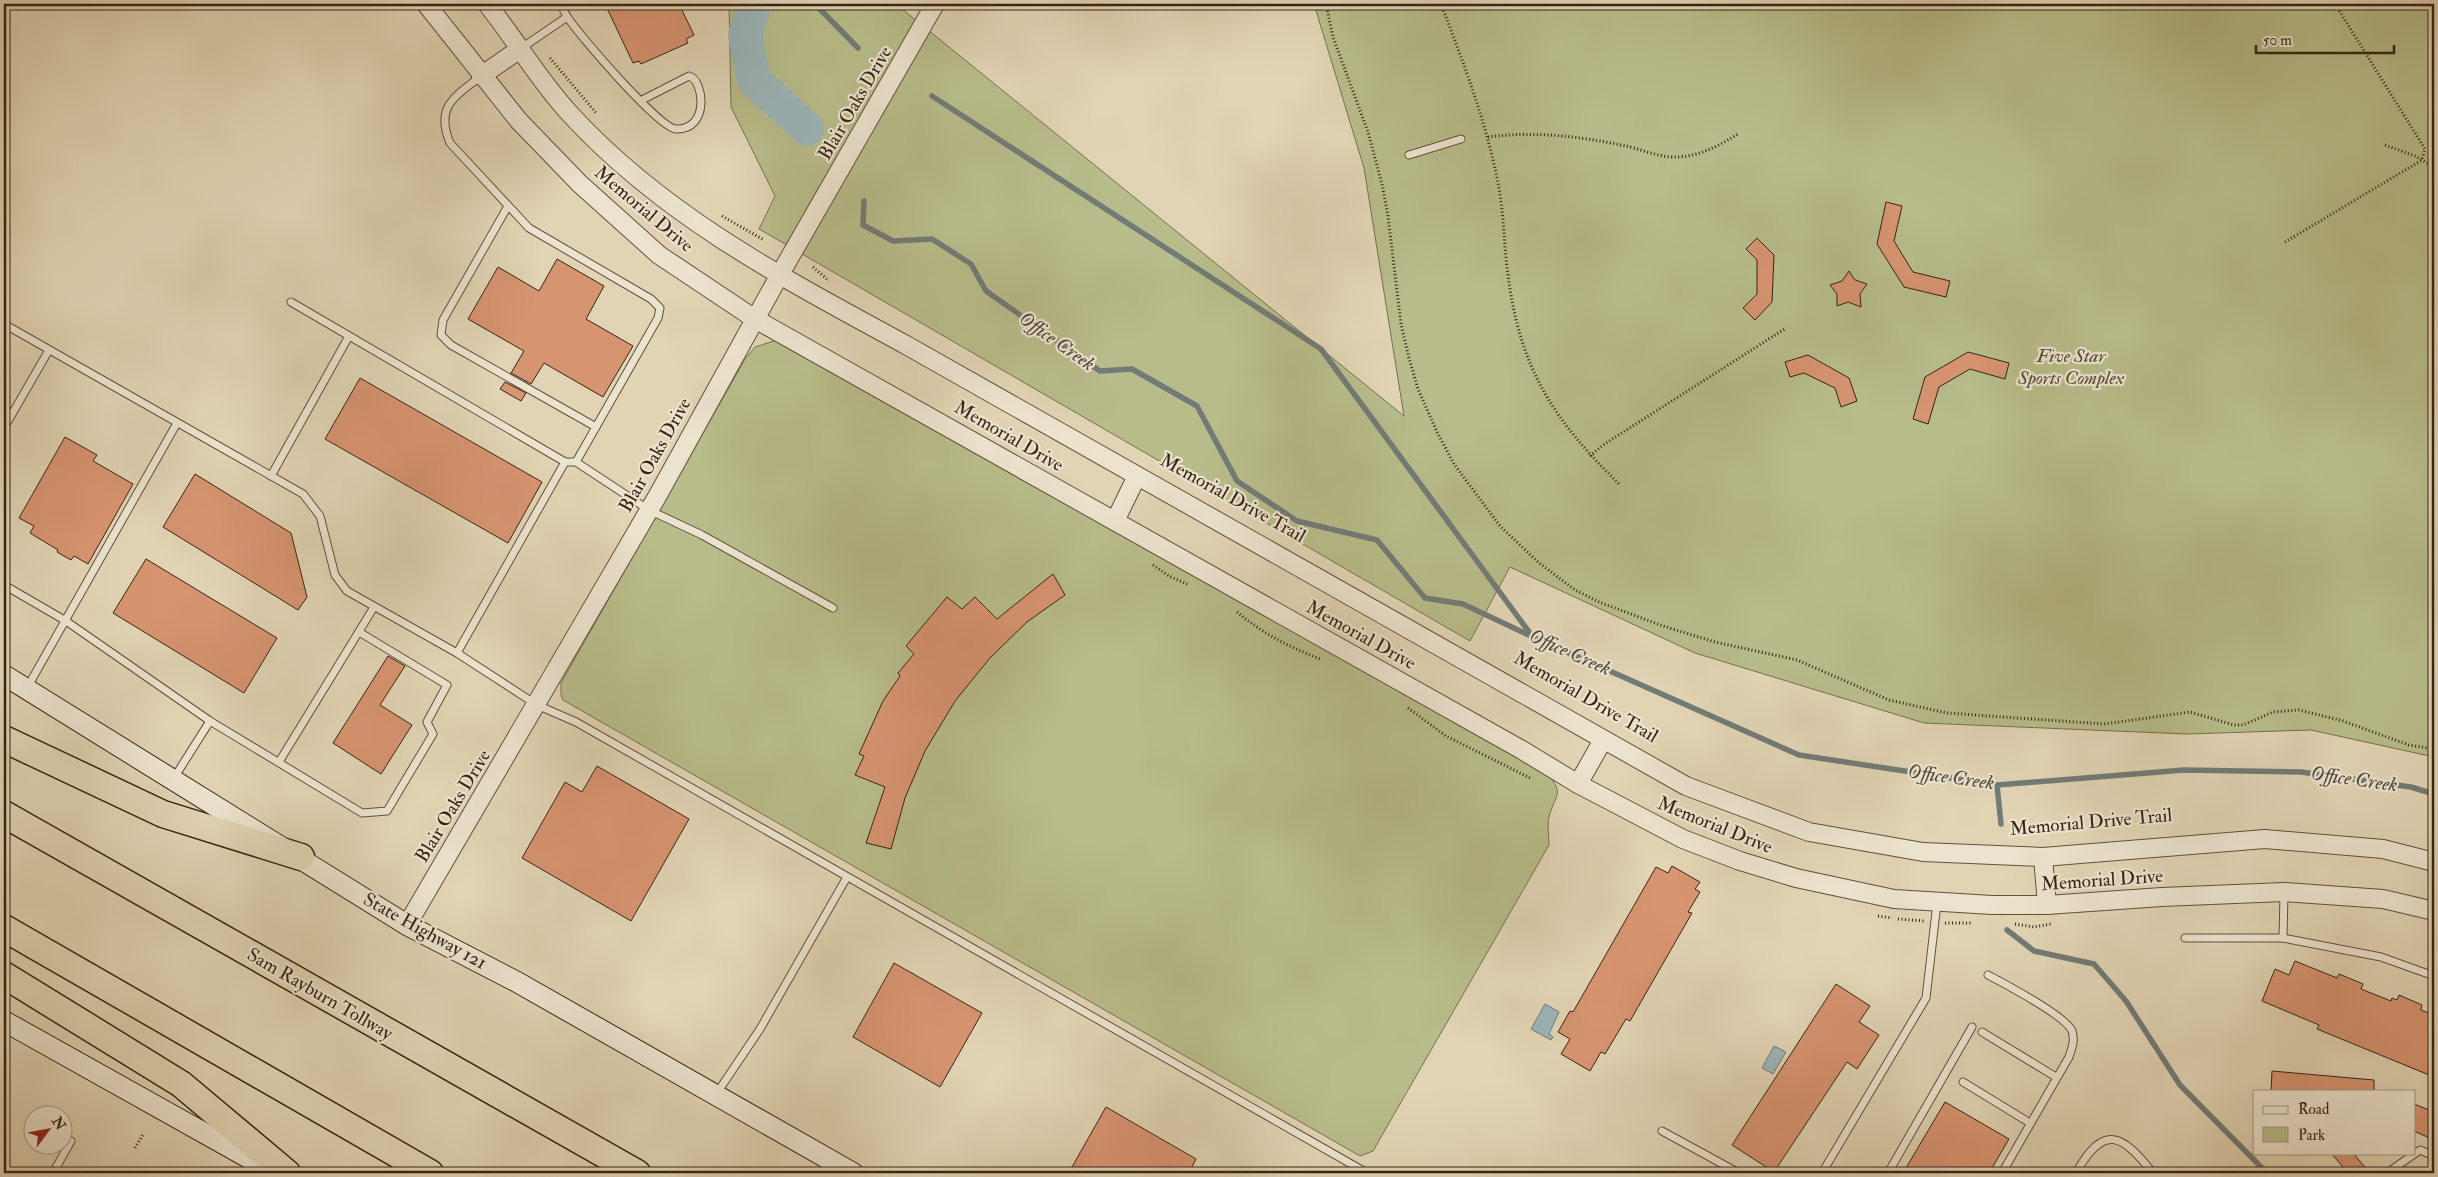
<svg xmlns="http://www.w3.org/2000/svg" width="2438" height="1177" font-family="'IM FELL Double Pica',serif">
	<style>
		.green { fill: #b7bc8a; stroke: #76704f }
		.water { fill: #9bb5b9; stroke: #727b77 }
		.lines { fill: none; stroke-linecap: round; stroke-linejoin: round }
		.stream { stroke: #727b77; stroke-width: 5.5 }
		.river { stroke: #9bb5b9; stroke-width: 34 }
		.building { fill: #d79471; stroke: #352414 }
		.service-casing { stroke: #60503c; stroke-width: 9 }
		.tertiary-casing { stroke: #60503c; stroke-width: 20 }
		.secondary-casing { stroke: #352414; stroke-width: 22 }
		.motorway-casing { stroke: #352414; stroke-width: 29 }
		.path { stroke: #352414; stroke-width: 3; stroke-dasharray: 1 2.5; stroke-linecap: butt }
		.service { stroke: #ece3ce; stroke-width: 7 }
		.tertiary { stroke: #ece3ce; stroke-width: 18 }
		.secondary { stroke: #ece3ce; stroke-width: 20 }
		.motorway { stroke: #e1d4b4; stroke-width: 26 }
		.labels { text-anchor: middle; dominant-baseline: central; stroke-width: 4.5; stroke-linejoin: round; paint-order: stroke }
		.street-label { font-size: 19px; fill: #352414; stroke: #ece3ce }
		.park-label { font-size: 19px; font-style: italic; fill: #564a32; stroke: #ece3ce }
		.water-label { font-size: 20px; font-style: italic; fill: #4e483d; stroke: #ece3ce }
	</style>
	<rect width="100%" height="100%" fill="#e1d4b4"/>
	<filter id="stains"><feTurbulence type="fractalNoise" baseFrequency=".004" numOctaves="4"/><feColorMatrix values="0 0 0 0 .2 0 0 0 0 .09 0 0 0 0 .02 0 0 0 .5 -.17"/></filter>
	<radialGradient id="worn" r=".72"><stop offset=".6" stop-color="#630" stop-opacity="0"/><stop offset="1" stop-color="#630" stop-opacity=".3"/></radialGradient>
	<g class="green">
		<polygon points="729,4 896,4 1404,416 1364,168 1314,4 2434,4 2434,757 2311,730 2187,734 1924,723 1695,653 1510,567 1470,641 759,229 775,196 731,107"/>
		<path d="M777,340L1547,774C1566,794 1554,796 1549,817C1547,826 1549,835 1549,845L1373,1151L1360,1156L563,700L561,695V683L745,359L755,347Z"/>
	</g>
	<g class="water">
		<polygon points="1545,1004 1559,1012 1549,1034 1553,1037 1551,1040 1531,1029"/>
		<polygon points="1774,1046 1786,1052 1773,1074 1762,1068"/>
	</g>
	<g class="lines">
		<g class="stream">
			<polyline points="815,4 858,48"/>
			<polyline points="932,96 1321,349 1532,636"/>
			<polyline points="864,201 863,225 893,241 932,239 971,264 986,291 1100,371 1132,369 1197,406 1237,481 1297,521 1377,540 1425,598 1463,604 1533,637 1799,755 1997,785 2184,770 2301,772 2411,787 2434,794"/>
			<polyline points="1997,785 2001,824"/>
			<polyline points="2007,930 2034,951 2094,964 2126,1001 2180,1085 2267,1173"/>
		</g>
		<polyline class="river" points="755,4 745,35 754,80 807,129"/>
	</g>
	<g class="building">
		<polygon points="605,4 679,4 694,35 686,39 688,43 641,64 639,61 633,63"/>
		<polygon points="1886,202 1902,206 1894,241 1913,272 1950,281 1946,297 1904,287 1877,244"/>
		<polygon points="1757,238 1774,255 1772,302 1755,320 1743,308 1757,294 1757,260 1746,249"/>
		<polygon points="557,259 604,286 586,319 633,346 603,397 544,363 531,384 511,373 524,351 468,319 498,267 539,291"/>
		<polygon points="1849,271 1855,280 1867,284 1860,294 1861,307 1848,302 1837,306 1837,294 1830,285 1842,281"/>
		<polygon points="1968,352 2009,363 2005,379 1970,369 1939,387 1928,424 1913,419 1925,377"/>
		<polygon points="1808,355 1849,378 1857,401 1841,407 1835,388 1804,373 1790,377 1785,362"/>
		<polygon points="360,378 542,482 508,543 325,439"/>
		<polygon points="505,382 526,393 521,401 500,389"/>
		<polygon points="65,437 97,455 93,461 133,484 88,564 74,556 71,560 57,552 58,550 30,533 34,526 19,518"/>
		<polygon points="195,474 291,533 307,597 298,610 163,527"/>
		<polygon points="146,559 277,638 244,693 113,613"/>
		<polygon points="1053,574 1065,595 1027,622 990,658 955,701 925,751 905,798 891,849 866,843 885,787 855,775 864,756 859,754 883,701 900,676 898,673 914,654 906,646 947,597 962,609 975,597 997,619"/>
		<polygon points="388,656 405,666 380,705 412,725 381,774 333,743"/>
		<polygon points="597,766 689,819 631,921 522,858 565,782 582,792"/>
		<polygon points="1672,866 1700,882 1695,889 1700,892 1688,912 1692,913 1630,1021 1626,1019 1605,1054 1601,1052 1590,1071 1561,1054 1570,1039 1558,1032 1570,1011 1573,1012 1656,867 1668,873"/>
		<polygon points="2295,961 2337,978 2339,974 2363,984 2361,989 2391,1001 2392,998 2397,1000 2399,995 2422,1005 2421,1010 2434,1015 2434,1077 2317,1029 2319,1025 2262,1001 2275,969 2289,975"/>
		<polygon points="894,963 982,1013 940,1087 853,1037"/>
		<polygon points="1836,984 1870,1006 1859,1022 1879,1035 1857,1069 1847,1062 1774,1172 1732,1145"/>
		<polygon points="2272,1071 2374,1080 2374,1091 2271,1091"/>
		<polygon points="1945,1102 2009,1139 1989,1173 1903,1173"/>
		<polygon points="2414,1104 2434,1112 2434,1140 2414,1131"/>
		<polygon points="1106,1107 1196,1159 1189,1173 1083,1173 1072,1167"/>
		<polygon points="2331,1153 2353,1153 2370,1173 2348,1173"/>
	</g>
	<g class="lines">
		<defs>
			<g id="service">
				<path d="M561,4C563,8 565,14 568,18C580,36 659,128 676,129C710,130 704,80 689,76L642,100"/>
				<polyline points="520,49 567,17"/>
				<path d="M481,76C454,97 435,107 450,143L529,228L651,299L660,308L658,318L576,462L649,510L702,535L833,608"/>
				<polyline points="1409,155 1461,139"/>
				<polyline points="508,206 443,320 441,335 451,345 596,427"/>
				<polyline points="291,302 565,462"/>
				<polyline points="4,324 303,494 320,516 335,575 347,591 457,653 537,705 576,722 1367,1173"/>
				<polyline points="4,428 49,350"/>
				<polyline points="271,476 349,336"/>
				<polyline points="4,585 66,621 210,721 362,813 387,811 433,734 427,722 447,685 359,632"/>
				<polyline points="457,653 565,462 576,462"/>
				<polyline points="27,688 177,423"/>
				<polyline points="279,762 374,607"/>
				<polyline points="174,778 210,721"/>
				<polyline points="2185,938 2283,938 2381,957 2434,976"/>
				<polyline points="2283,938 2284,894"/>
				<path d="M1988,975C2005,984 2066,1016 2072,1031C2075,1040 2072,1048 2069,1057L2002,1173"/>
				<polyline points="1982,1032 2056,1077"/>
				<polyline points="1963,1082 2030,1123"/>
				<polyline points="717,1093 760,1029 847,877"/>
				<polyline points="1662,1131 1739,1173"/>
				<polyline points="53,1173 71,1141"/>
				<polyline points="1822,1173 1926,998 1937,903"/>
				<polyline points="1888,1173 1972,1027"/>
				<path d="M2076,1173C2104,1123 2122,1134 2153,1173"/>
				<polyline points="2387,1173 2420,1150 2434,1156"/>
			</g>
			<g id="tertiary">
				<polyline points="426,4 519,121 580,184 659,255 755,319 1522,750 1578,784 1683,839 1740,861 1796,878 1894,899 1992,905 2047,905 2162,897 2284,892 2383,899 2434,911"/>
				<path d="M487,4C516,40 539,81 571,115C665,217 785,279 906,345L1686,786L1809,832L1923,852L2043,857L2265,839L2383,849L2434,862"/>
				<polyline points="481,76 520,49"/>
				<polyline points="1115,521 1137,476"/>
				<polyline points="1578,784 1603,740"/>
				<polyline points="2043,857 2047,905"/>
				<polyline points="407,925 658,495 779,276 935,4"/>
			</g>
			<g id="secondary">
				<polyline points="4,675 407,925 517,982 853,1173"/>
				<polyline points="4,1021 272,1171"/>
			</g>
			<g id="motorway">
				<polyline points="4,739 163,814 301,857"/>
				<polyline points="4,814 637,1173"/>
				<polyline points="4,928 430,1173"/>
				<polyline points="4,975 181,1084 287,1173"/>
			</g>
		</defs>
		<use href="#service" class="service-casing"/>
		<use href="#tertiary" class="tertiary-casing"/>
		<use href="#secondary" class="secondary-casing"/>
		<use href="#motorway" class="motorway-casing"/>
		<g class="path">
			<polyline points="1326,4 1333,37 1368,132 1382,184 1388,216 1401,324 1409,358 1418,389 1437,432 1454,464 1500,526 1538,562 1575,590 1599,602 1663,626 1715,642 1797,660 1889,700 1947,713 2104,724 2190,712 2234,725 2243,725 2273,712 2299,710 2343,721 2409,745 2434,749"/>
			<path d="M1441,4C1464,64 1487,124 1499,188C1504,217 1504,246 1508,275C1520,369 1553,419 1619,484"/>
			<polyline points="550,58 597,114"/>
			<path d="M1488,137C1533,131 1577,136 1621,145C1639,148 1659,158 1677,157C1701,156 1718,146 1738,134"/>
			<polyline points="2385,145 2415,156 2434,167"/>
			<polyline points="722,216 764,240"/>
			<polyline points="2285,242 2422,160 2425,149 2335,4"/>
			<polyline points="813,267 829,281"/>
			<polyline points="1590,456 1603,445 1786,328"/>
			<polyline points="1153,565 1169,576 1189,585"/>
			<path d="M1237,612C1262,633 1289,647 1320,659"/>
			<polyline points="1408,708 1446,736 1530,778"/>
			<polyline points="1878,916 1892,918"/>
			<polyline points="1898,919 1924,921"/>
			<polyline points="1945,923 1972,923"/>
			<polyline points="2015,924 2034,927 2051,924"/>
			<polyline points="135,1148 144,1133"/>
		</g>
		<use href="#service" class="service"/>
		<use href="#tertiary" class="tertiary"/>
		<use href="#secondary" class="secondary"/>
		<use href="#motorway" class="motorway"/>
	</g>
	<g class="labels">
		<g class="street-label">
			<text transform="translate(855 103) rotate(-60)">Blair Oaks Drive</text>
			<text transform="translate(644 209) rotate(40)">Memorial Drive</text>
			<text transform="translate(1009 436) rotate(30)">Memorial Drive</text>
			<text transform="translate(655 455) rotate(-61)">Blair Oaks Drive</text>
			<text transform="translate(1233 498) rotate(29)">Memorial Drive Trail</text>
			<text transform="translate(1361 635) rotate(29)">Memorial Drive</text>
			<text transform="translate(1586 697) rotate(30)">Memorial Drive Trail</text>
			<text transform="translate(453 806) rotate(-59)">Blair Oaks Drive</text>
			<text transform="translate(2091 822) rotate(-5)">Memorial Drive Trail</text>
			<text transform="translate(1715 825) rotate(22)">Memorial Drive</text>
			<text transform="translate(2102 880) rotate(-4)">Memorial Drive</text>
			<text transform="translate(425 931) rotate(29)">State Highway 121</text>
			<text transform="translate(320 994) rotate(30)">Sam Rayburn Tollway</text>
		</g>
		<g class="park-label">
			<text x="2071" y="356">Five Star<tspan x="2071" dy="22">Sports Complex</tspan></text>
		</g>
		<g class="water-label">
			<text transform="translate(1057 341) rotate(35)">Office Creek</text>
			<text transform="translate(1570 652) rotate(24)">Office Creek</text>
			<text transform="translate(1951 777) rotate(8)">Office Creek</text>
			<text transform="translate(2354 779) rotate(8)">Office Creek</text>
		</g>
	</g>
	<rect width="2438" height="1177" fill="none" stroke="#e1d4b4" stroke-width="20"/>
	<rect x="5" y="5" width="2428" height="1167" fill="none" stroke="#352414" stroke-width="2.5"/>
	<rect x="10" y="10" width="2418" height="1157" fill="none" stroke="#352414"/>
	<rect x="2253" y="1090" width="162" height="65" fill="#ece3ce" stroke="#a39784"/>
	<rect x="2263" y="1106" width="25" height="8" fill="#ece3ce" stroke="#a39784"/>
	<text x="2298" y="1114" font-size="15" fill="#352414">Road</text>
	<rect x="2263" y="1127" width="25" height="15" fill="#b7bc8a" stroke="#a39784"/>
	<text x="2298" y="1140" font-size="15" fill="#352414">Park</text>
	<g transform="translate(48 1130) rotate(58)"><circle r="24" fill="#ece3ce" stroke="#a39784"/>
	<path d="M0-4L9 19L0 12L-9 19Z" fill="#8f2418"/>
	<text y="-8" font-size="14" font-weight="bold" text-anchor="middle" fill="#352414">N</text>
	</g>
	<path d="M2256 45v8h138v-8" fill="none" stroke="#352414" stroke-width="2.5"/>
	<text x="2263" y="45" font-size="15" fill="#352414" stroke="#ece3ce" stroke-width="4" paint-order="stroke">50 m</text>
	<rect width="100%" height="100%" filter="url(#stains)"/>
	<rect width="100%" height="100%" fill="url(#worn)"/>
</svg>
